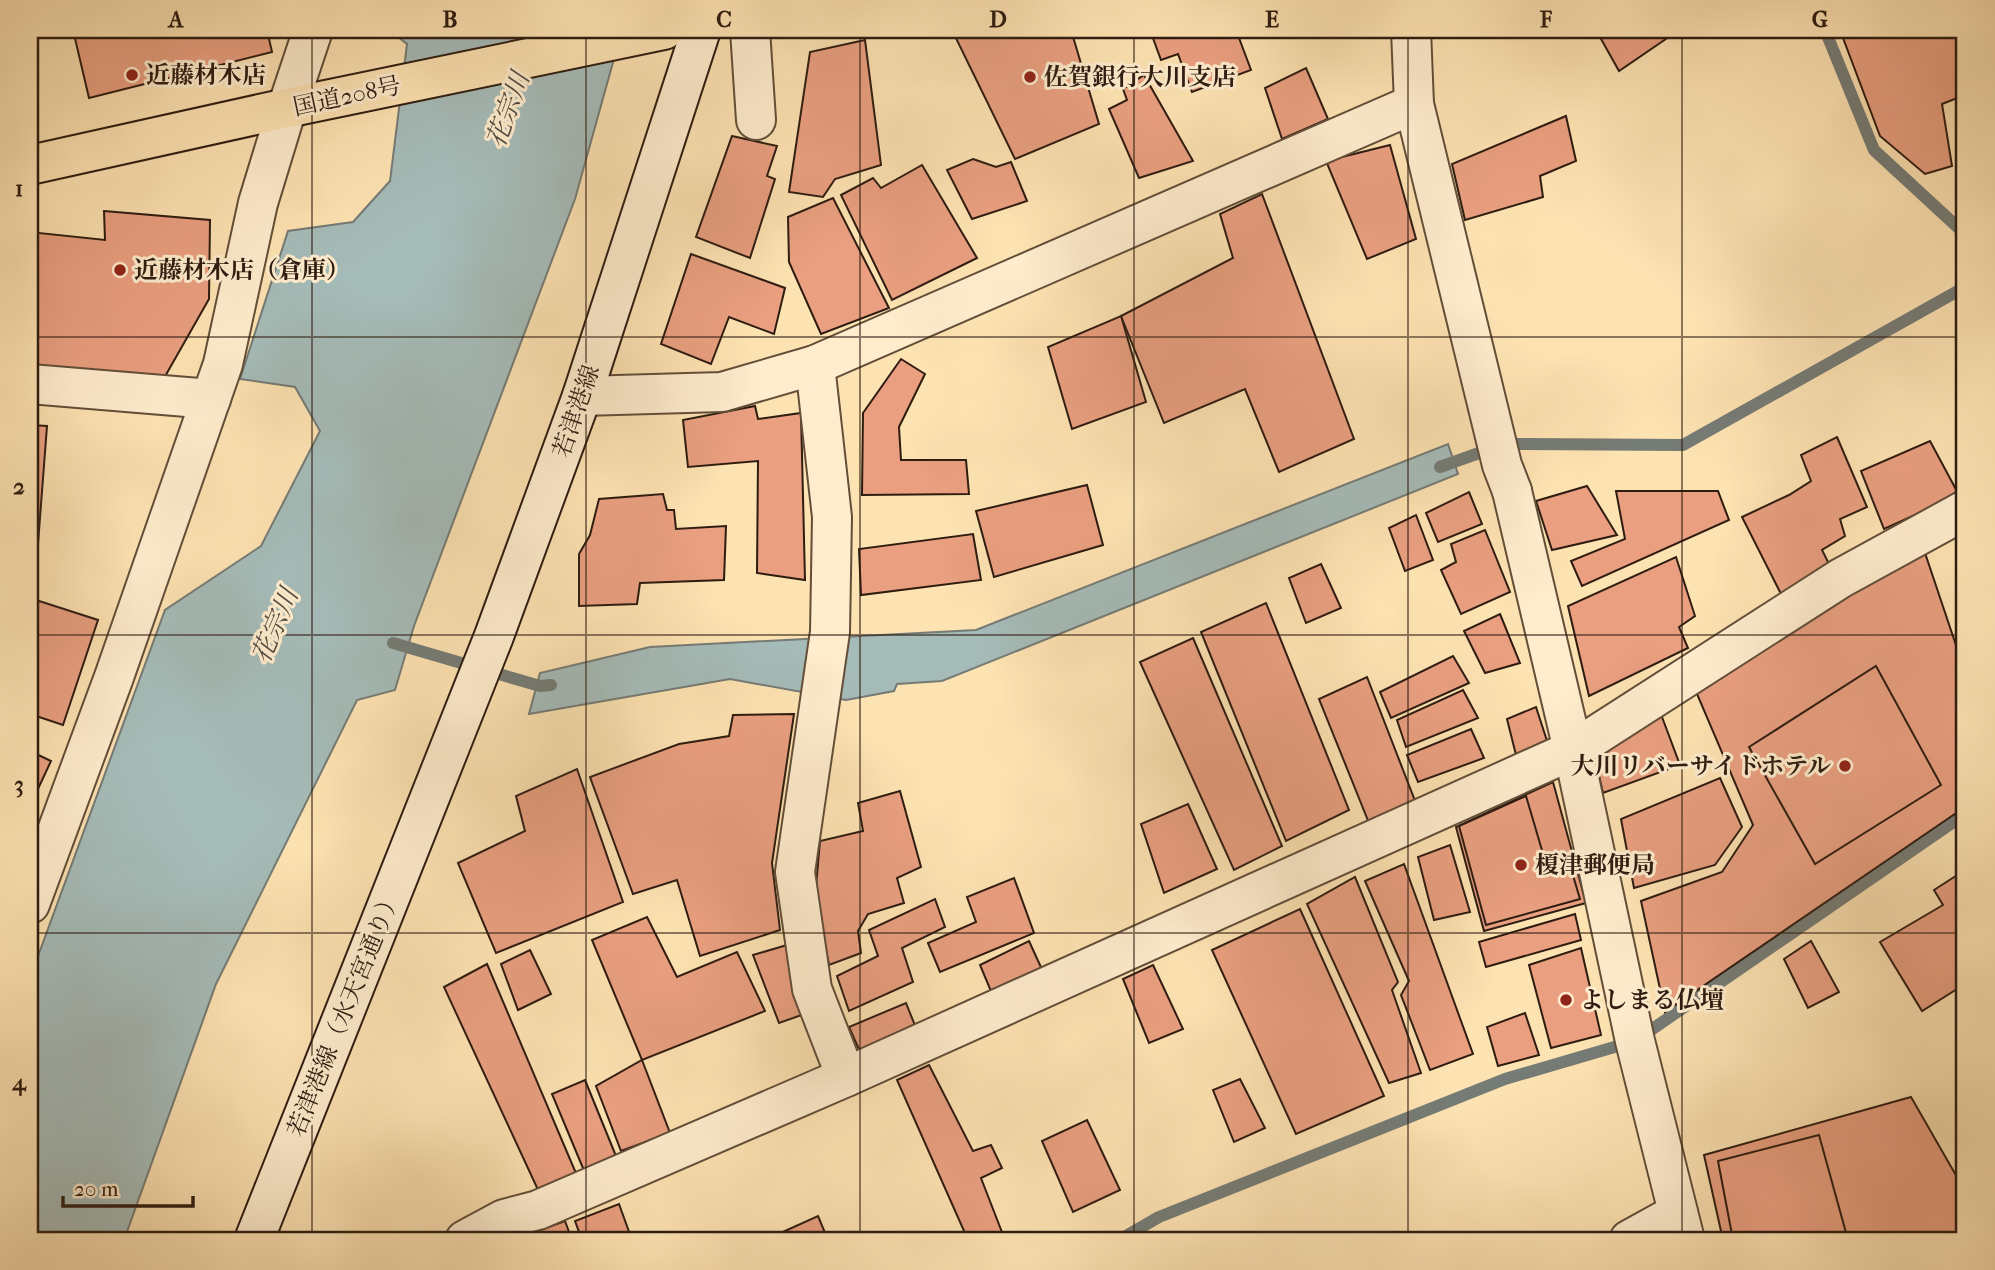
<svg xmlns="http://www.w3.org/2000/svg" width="1995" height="1270" font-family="'IM FELL French Canon','Noto Serif JP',serif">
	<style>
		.water { fill: #a5bbb8; stroke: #757b75; stroke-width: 2 }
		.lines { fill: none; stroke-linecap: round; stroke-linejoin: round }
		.stream { stroke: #757b75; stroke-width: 12 }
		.building { fill: #e99f80; stroke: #2e1c11; stroke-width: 2 }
		.minor-casing { stroke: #624e39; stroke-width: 42 }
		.tertiary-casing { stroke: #624e39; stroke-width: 42 }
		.secondary-casing { stroke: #2e1c11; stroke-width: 42 }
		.trunk-casing { stroke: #2e1c11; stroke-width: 42 }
		.minor { stroke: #feeccd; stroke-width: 38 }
		.tertiary { stroke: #feeccd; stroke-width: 38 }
		.secondary { stroke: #feeccd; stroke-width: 38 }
		.trunk { stroke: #fde2b2; stroke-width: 38 }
		.grid { fill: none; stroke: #2e1c11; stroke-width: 2; stroke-opacity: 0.55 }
		.poi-dot { fill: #8f2418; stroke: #feeccd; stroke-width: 2.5 }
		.labels { text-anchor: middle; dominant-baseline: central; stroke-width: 6; stroke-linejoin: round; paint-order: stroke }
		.poi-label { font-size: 24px; font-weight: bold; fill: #2e1c11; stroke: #feeccd; text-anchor: start }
		.street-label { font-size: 24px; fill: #2e1c11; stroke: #feeccd }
		.water-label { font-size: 26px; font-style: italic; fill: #524c43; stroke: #feeccd }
		.neatline { fill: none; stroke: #2e1c11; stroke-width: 2.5 }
		.grid-label { font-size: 23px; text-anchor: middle; font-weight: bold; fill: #2e1c11 }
	</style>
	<rect width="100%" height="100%" fill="#fde2b2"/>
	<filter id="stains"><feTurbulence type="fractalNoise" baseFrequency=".00286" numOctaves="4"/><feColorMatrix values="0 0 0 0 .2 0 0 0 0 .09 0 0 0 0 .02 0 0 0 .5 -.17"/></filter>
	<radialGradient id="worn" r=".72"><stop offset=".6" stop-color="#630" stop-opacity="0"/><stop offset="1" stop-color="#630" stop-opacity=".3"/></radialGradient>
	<g class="water">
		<polygon points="389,30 622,30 575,199 414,626 395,690 357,700 216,984 124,1240 30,1240 30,978 165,610 261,546 320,431 295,387 240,379 288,231 353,222 390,181 407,44"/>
		<polygon points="1448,444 1458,474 942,681 897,684 894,691 846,700 730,679 529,714 540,673 650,647 976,630"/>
	</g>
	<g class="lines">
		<g class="stream">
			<polyline points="1825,30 1874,150 1965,234"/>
			<polyline points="1440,467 1504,444 1683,445 1965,287"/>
			<polyline points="393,643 540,686 551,685"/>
			<polyline points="1119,1240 1159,1217 1505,1079 1635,1041 1965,814"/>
		</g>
	</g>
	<g class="building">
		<polygon points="73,30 267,30 272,52 89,98"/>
		<polygon points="952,30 1071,30 1099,124 1015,159"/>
		<polygon points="1150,30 1236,30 1251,70 1192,92 1178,54 1161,60"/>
		<polygon points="1596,30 1679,30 1619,71"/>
		<polygon points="1840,30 1960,30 1965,53 1965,95 1942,104 1952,166 1925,174 1880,136"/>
		<polygon points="865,40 881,165 835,179 823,197 789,192 810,52"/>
		<polygon points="1306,68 1328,119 1282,139 1265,88"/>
		<polygon points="1144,75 1193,161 1139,178 1109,109 1127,100 1123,89"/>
		<polygon points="1566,116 1576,161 1540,176 1543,197 1465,220 1452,164"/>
		<polygon points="732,136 777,146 767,176 775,179 750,258 696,237"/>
		<polygon points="1390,145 1416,239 1367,259 1326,161"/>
		<polygon points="973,159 996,167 1011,162 1027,201 972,219 947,170"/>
		<polygon points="922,165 977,258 892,300 841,195 873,178 881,188"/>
		<polygon points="1262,194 1354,439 1279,472 1245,389 1164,423 1121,316 1233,258 1220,214"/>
		<polygon points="833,198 889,308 821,334 789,262 788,217"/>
		<polygon points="104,211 210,220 209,299 163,380 30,365 30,232 105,240"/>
		<polygon points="691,254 785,288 774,334 729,317 711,364 661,344"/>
		<polygon points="1121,316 1146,402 1072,429 1048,347"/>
		<polygon points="901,359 925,374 899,427 901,460 966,460 969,494 862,495 863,413"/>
		<polygon points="755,406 758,419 801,413 805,580 757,573 758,461 688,467 683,420"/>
		<polygon points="30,425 47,426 35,583 30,592"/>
		<polygon points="1837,437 1867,507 1840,519 1845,536 1822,550 1829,564 1781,594 1742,517 1789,495 1811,481 1801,455"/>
		<polygon points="1930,441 1959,495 1884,529 1861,471"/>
		<polygon points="1087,485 1103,545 994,577 976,511"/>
		<polygon points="1587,486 1617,535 1552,550 1536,501"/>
		<polygon points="1616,491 1718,491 1729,520 1582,586 1571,561 1625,539"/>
		<polygon points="1469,492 1482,524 1438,542 1426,513"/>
		<polygon points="663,494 667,510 674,510 676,529 726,526 724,580 640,583 637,604 579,606 579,554 590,535 599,499"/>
		<polygon points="1416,515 1433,560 1405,571 1389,528"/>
		<polygon points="1485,530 1510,592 1461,614 1441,570 1456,562 1451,544"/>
		<polygon points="973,534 981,580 861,595 859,549"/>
		<polygon points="1924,550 1965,672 1965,807 1665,1012 1641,901 1722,872 1753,825 1694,687"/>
		<polygon points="1676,557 1695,616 1679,627 1688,648 1589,696 1568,606"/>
		<polygon points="1321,564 1341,608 1306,623 1289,578"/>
		<polygon points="36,600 98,620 63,725 30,714 30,620"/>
		<polygon points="1266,603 1349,810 1286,841 1201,632"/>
		<polygon points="1500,614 1520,663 1485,673 1464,631"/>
		<polygon points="1193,638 1282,846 1234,870 1140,662"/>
		<polygon points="1453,656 1469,683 1391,718 1380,692"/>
		<polygon points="1876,666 1941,785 1815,864 1749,747"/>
		<polygon points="1367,677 1417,806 1369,823 1319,699"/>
		<polygon points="1463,690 1478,718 1406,747 1397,720"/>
		<polygon points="1536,707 1549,747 1517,759 1507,719"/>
		<polygon points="1659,709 1680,765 1603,793 1593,750"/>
		<polygon points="794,714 772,863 780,930 700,956 677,880 633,894 590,777 679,744 729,736 733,715"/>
		<polygon points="1471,729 1484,758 1418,782 1407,755"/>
		<polygon points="30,751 51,761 30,806"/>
		<polygon points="577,769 623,902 496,953 458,863 525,831 516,796"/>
		<polygon points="1720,778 1742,827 1715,865 1634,888 1621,819"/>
		<polygon points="1553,782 1586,903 1484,931 1456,827"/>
		<polygon points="900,791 921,867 897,878 904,903 868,914 858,931 861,953 829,965 815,898 820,841 863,831 858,803"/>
		<polygon points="1526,796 1544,857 1566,852 1580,899 1486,925 1459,826"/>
		<polygon points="1188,804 1217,869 1164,893 1141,824"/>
		<polygon points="1450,845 1470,912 1434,920 1418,857"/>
		<polygon points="1404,864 1473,1054 1430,1070 1401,995 1409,981 1365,881"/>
		<polygon points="1965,870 1965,984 1922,1011 1880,942 1943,905 1934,890"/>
		<polygon points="1355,877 1398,982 1392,990 1421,1073 1389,1083 1307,904"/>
		<polygon points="1014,878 1034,933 940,972 928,943 976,922 967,897"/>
		<polygon points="935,899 945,927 902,948 913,982 849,1011 837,976 878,956 869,930"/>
		<polygon points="1300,909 1384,1096 1296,1134 1212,950"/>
		<polygon points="1575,914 1581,940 1486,967 1479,942"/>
		<polygon points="647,917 677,977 737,952 765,1011 642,1060 592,940"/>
		<polygon points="1029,941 1045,976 993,996 980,965"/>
		<polygon points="1811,941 1839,992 1808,1008 1784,959"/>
		<polygon points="787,945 810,1012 779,1023 753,955"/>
		<polygon points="1581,948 1601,1035 1551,1048 1529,965"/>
		<polygon points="530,950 551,994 518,1010 501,964"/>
		<polygon points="487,964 578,1178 539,1192 444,987"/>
		<polygon points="1153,965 1183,1029 1149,1043 1123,979"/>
		<polygon points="906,1003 918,1033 861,1054 849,1027"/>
		<polygon points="1525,1013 1539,1055 1498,1066 1487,1027"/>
		<polygon points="642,1060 670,1133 621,1151 596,1086"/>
		<polygon points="929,1065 973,1151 991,1145 1002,1168 981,1178 1005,1240 968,1240 897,1080"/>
		<polygon points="1240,1079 1265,1128 1234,1142 1213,1090"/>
		<polygon points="585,1080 618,1161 585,1173 552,1094"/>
		<polygon points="1911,1097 1965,1191 1965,1240 1723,1240 1704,1155"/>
		<polygon points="1087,1120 1120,1190 1073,1212 1042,1141"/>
		<polygon points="1819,1135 1848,1240 1733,1240 1718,1161"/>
		<polygon points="619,1204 632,1240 582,1240 575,1221"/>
		<polygon points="818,1216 828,1240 765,1240"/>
		<polygon points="565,1221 572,1240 531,1240 529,1234"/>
	</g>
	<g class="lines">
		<defs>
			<g id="minor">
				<polyline points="750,30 756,120"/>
				<polyline points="287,108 313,30"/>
				<polyline points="815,365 832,517 830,632 795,872 812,989 846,1077"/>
				<polyline points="30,384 211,399"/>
				<polyline points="582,396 722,392 815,365 1414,104"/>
				<polyline points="1512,491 1573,750 1635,1041 1685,1240"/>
				<polyline points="465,1240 504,1219 538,1210 846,1077 1573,750 1841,578 1965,510"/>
				<polyline points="1629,1240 1678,1213"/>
			</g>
			<g id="tertiary">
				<polyline points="1411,30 1414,104 1502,465 1512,491"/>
				<polyline points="30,904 114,677 223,364 258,203 287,108"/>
			</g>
			<polyline id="secondary" points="254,1240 494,636 582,396 701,30"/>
			<polyline id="trunk" points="30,165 287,108 664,30"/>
		</defs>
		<use href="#minor" class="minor-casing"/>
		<use href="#tertiary" class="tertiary-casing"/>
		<use href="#secondary" class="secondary-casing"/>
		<use href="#trunk" class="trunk-casing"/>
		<use href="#minor" class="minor"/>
		<use href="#tertiary" class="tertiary"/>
		<use href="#secondary" class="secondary"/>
		<use href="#trunk" class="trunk"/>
	</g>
	<path class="grid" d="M312,30V1240M586,30V1240M860,30V1240M1134,30V1240M1408,30V1240M1682,30V1240M30,337H1965M30,635H1965M30,933H1965"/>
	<g class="poi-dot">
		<circle cx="132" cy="75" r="7"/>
		<circle cx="1030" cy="77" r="7"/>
		<circle cx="120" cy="270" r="7"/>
		<circle cx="1845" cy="766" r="7"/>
		<circle cx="1521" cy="865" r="7"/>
		<circle cx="1566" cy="1000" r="7"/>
	</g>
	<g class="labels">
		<g class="poi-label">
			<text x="146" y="75">近藤材木店</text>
			<text x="1044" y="77">佐賀銀行大川支店</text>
			<text x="134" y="270">近藤材木店（倉庫）</text>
			<text x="1831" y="766" text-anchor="end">大川リバーサイドホテル</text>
			<text x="1535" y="865">榎津郵便局</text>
			<text x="1580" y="1000">よしまる仏壇</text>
		</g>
		<g class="street-label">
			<text transform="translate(347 96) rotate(-12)">国道208号</text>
			<text transform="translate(576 411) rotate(-71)">若津港線</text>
			<text transform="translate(344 1013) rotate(-68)">若津港線（水天宮通り）</text>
		</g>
		<g class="water-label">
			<text transform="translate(508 110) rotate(-70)">花宗川</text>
			<text transform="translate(275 626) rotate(-67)">花宗川</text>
		</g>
	</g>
	<rect width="1995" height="1270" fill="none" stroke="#fde2b2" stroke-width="77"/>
	<path d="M63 1196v10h130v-10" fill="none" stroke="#2e1c11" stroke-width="3.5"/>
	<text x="74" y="1196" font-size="21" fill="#2e1c11" stroke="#feeccd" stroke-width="5" paint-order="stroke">20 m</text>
	<rect x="38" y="38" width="1918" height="1194" class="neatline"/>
	<g class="grid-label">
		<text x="176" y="27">A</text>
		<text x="450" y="27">B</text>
		<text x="724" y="27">C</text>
		<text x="998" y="27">D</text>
		<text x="1272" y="27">E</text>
		<text x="1546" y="27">F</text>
		<text x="1820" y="27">G</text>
		<text x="19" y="196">1</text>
		<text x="19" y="494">2</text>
		<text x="19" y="792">3</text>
		<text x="19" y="1090">4</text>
	</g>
	<rect width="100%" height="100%" filter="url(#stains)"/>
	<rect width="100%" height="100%" fill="url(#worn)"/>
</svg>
